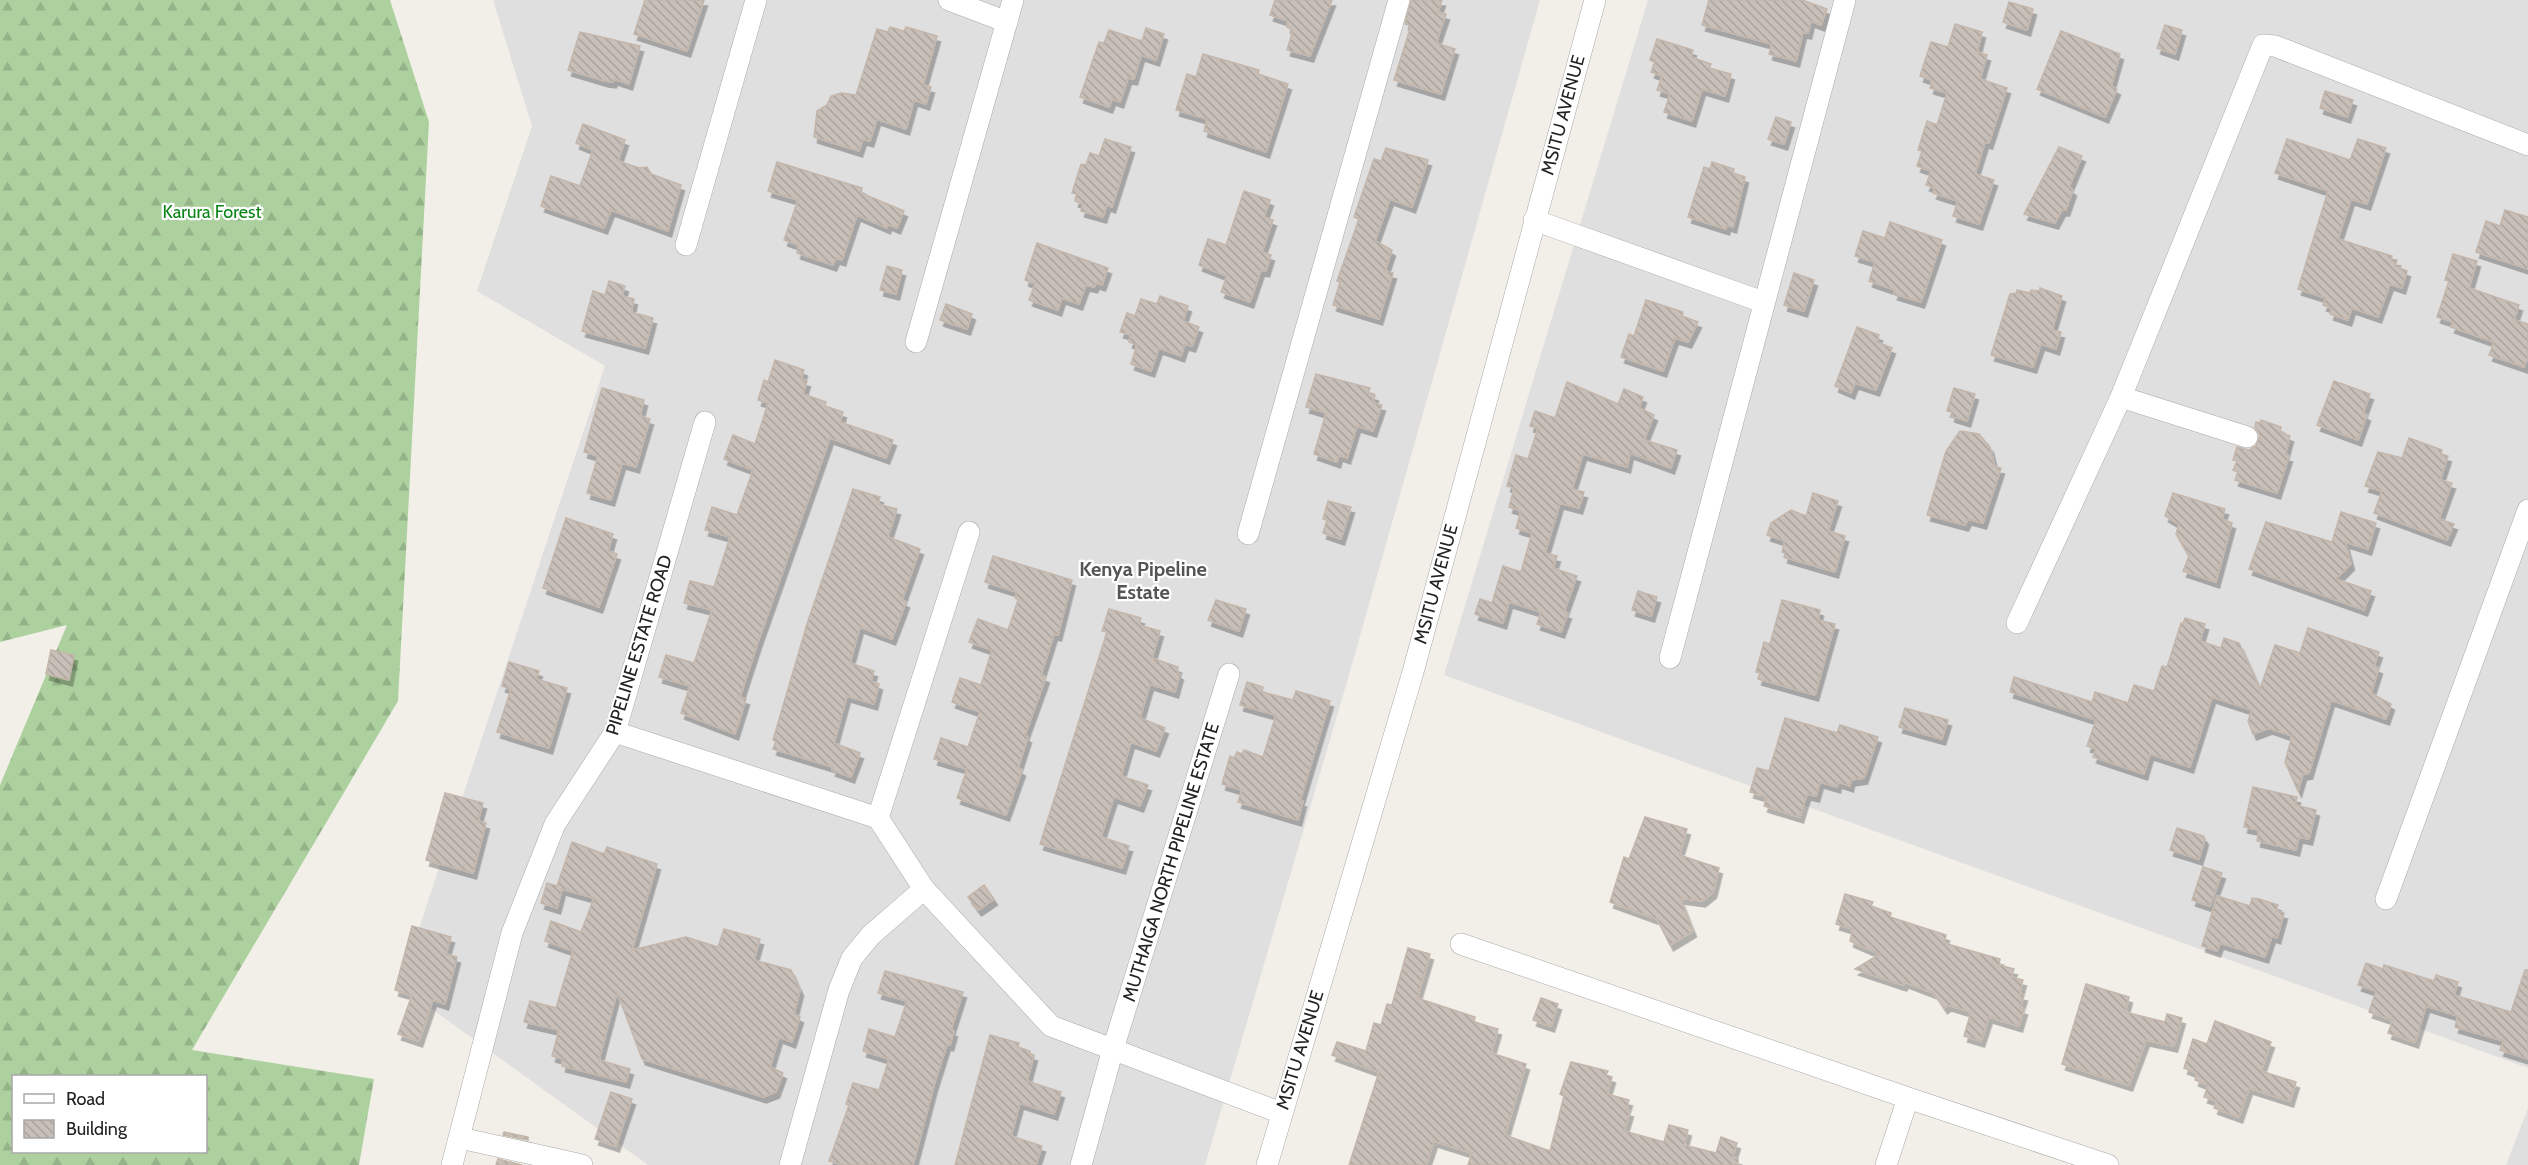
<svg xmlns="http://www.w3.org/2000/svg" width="2528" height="1165" font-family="Cabin,sans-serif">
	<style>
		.residential { fill: #e0dfdf }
		.forest { fill: url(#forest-firs); fill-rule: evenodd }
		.building { fill: url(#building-back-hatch); stroke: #c4b6ab; stroke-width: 1.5; filter: url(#shadow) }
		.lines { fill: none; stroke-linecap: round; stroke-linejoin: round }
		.minor-casing { stroke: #a9a9a9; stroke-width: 22 }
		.minor { stroke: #fff; stroke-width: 21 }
		.labels { text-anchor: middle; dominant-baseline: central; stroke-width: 4.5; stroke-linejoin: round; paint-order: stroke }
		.street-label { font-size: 18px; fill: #222; stroke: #fff }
		.park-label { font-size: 18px; fill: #0c8416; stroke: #fff }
		.neighbourhood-label { font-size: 20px; font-weight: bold; fill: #555; stroke: #fff }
	</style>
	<defs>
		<pattern id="forest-firs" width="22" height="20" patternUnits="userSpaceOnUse" patternTransform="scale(1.5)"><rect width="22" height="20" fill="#add19e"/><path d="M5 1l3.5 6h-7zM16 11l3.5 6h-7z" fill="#95b388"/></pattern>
		<pattern id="building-back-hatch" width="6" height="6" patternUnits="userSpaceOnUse" patternTransform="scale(1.5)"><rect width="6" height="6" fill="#c7bfb8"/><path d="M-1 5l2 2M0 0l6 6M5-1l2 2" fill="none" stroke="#aba49e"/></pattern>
		<filter id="shadow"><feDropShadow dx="3.5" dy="6" stdDeviation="0" flood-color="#0004"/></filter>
	</defs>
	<rect width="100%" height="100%" fill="#f2efe9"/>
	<g class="residential">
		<polygon points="493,0 1540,0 1349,675 1205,1165 648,1165 400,986 605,366 477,291 532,126"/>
		<polygon points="1648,0 2528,0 2528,1068 1444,675"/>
		<polygon points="2528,1108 2528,1165 2506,1165"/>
	</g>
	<path class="forest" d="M0,0H390L429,122L398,701L192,1050L374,1079L359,1165H0V785L67,625L0,642ZM14,1076H206V1152H14Z"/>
	<g class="building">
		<polygon points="645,0 704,0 687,51 634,34"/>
		<polygon points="1275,0 1332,0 1310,56 1287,50 1293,30 1287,27 1288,21 1270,15"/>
		<polygon points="1411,0 1442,0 1438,12 1446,14 1436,43 1455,49 1441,94 1394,80 1411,26 1405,24"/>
		<polygon points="1709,0 1802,0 1827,9 1821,25 1811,21 1808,33 1803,32 1796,61 1769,54 1772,44 1702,25"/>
		<polygon points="2009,2 2033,9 2027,30 2003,22"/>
		<polygon points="1955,24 1982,32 1977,52 1987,55 1980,79 2007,88 1989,143 1985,142 1975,174 1994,180 1979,224 1953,216 1958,201 1933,193 1935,188 1926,185 1931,171 1917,166 1922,151 1918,150 1927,121 1937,125 1947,93 1930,88 1932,80 1920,76 1931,42 1948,47"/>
		<polygon points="2165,25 2182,30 2175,54 2157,48"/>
		<polygon points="890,27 904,31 906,27 937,36 923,85 931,87 926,104 914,100 906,129 877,119 870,141 863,139 859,151 814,137 817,111 827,105 831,96 841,93 856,95 877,29 888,32"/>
		<polygon points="1146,28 1164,34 1156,60 1141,55 1134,79 1128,78 1120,102 1112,99 1109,107 1080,97 1099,42 1104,43 1109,30 1142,41"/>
		<polygon points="2061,31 2120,54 2111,86 2117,89 2105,117 2037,89"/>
		<polygon points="580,32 640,46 629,84 614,79 613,82 605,81 568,70"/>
		<polygon points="1657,39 1693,50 1691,57 1711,64 1709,68 1731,74 1725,96 1702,89 1692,121 1664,112 1670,94 1657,90 1662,76 1651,72 1655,62 1650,60"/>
		<polygon points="1203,54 1259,70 1258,74 1288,84 1266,152 1204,131 1207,119 1176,110 1187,74 1196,77"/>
		<polygon points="2325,91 2353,100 2347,117 2320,108"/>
		<polygon points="1776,117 1791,122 1784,144 1768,139"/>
		<polygon points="583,124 625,140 618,161 639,168 647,167 651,174 681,185 668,231 611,210 604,228 541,206 551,176 580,186 593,150 576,143"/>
		<polygon points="1105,139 1131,147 1112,207 1107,205 1103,217 1081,211 1083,204 1075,201 1077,194 1072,193 1081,164 1086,165 1090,153 1099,156"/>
		<polygon points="2287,139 2350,160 2358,139 2386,148 2367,204 2351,199 2338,239 2392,256 2391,259 2397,260 2395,266 2407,271 2402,288 2390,284 2378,317 2352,308 2348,320 2330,314 2332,308 2323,305 2326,298 2298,289 2328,191 2275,173"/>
		<polygon points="2059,147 2082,156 2069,187 2073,190 2066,210 2062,210 2055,223 2024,214"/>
		<polygon points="1386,148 1428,160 1412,207 1390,199 1375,241 1392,250 1385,271 1393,273 1379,319 1333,305 1340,282 1337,281 1359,219 1354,217 1374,159 1381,161"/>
		<polygon points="777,162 862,188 861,193 904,211 897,228 888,224 887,228 857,215 842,260 836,258 833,265 797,253 799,245 784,240 798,200 768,191"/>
		<polygon points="1712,162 1734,169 1733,173 1745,177 1733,227 1727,225 1726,229 1688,217 1704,167 1710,169"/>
		<polygon points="1244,191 1270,200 1264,217 1273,220 1262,252 1271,255 1266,271 1261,270 1250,302 1221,292 1227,276 1199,265 1208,239 1226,245"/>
		<polygon points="2505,210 2528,217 2528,269 2476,252 2486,221 2500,226"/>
		<polygon points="1890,222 1942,240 1921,302 1894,294 1895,290 1869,281 1875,262 1855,256 1863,231 1885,238"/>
		<polygon points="1037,243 1108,268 1102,285 1096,283 1094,287 1086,285 1079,304 1062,298 1058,310 1029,300 1035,284 1025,280"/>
		<polygon points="2453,254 2477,261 2469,288 2519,305 2514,320 2528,324 2528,357 2524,367 2489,355 2494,342 2451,327 2453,322 2437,317 2449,281 2445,280"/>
		<polygon points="887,266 902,270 896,294 880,290"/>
		<polygon points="1794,273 1814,280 1804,311 1784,305"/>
		<polygon points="609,281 625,286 622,296 634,299 631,312 653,318 645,348 582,331 593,291 605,295"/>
		<polygon points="2040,288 2062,296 2052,330 2061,332 2056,349 2041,344 2033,367 1991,355 2010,294 2017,293 2017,290 2030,293 2031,290 2040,291"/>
		<polygon points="1160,296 1188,306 1183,321 1199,327 1192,346 1185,344 1181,356 1159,348 1151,371 1131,364 1137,345 1129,342 1131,335 1120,332 1127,313 1135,316 1141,299 1157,304"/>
		<polygon points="1646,300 1683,312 1682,316 1698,322 1688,342 1675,338 1663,371 1621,357 1629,334 1634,336"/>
		<polygon points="946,304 972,314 967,329 940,320"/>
		<polygon points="1857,327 1879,335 1877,342 1892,348 1876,390 1855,383 1851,393 1835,386"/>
		<polygon points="775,360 804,370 801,379 807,381 803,394 826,402 825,406 843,412 840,422 893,440 886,458 830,438 758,642 740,697 746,699 735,734 681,713 690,686 659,677 666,655 694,663 712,610 684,603 690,581 714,587 730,537 705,530 712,507 737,515 753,470 724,459 733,435 755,444 768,403 758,400 764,380 768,382"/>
		<polygon points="1316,374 1370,388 1368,393 1375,395 1373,403 1382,405 1373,431 1357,426 1347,458 1339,455 1337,462 1314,454 1326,413 1306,407"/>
		<polygon points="2334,381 2370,394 2363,413 2367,415 2358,440 2317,425"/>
		<polygon points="1567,382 1618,404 1624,389 1643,397 1639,408 1654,415 1644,440 1677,450 1671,468 1630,453 1627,467 1583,454 1572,489 1584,492 1579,508 1560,503 1545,553 1557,556 1553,568 1577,576 1564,612 1568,613 1561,632 1537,624 1541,612 1509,602 1503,623 1475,614 1480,599 1492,603 1503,566 1521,572 1532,533 1516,528 1521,511 1509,507 1514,488 1507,486 1516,455 1528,459 1538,428 1530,426 1535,411 1555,418"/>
		<polygon points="602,388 644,400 640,416 650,419 636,467 622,463 611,500 587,493 598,456 584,452"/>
		<polygon points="1954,388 1975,394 1967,421 1951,416 1952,412 1947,411"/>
		<polygon points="2261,420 2281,427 2280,432 2290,436 2285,455 2289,456 2277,493 2235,480 2238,472 2233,470 2237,461 2233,460 2237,447 2249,450 2256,446 2260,435 2255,427 2256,422 2260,423"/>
		<polygon points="1960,431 1979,434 1990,447 1995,467 2001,468 1983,523 1968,519 1965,525 1927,515 1946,451"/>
		<polygon points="2409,438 2442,450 2441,454 2448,456 2440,480 2452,483 2439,519 2454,524 2447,540 2374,513 2382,491 2365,486 2378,452 2402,458"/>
		<polygon points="853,489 880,497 878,504 897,509 888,537 920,549 902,600 906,602 892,639 860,627 850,663 874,671 871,681 879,684 874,704 847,696 834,743 860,753 851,777 832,770 833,767 773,749 776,741 773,740 807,624"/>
		<polygon points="1813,493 1838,501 1828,531 1845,536 1835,572 1784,557 1785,553 1782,552 1785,541 1767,535 1771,523 1791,510 1806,516"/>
		<polygon points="2173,493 2225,509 2222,519 2232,523 2216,582 2183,571 2189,556 2176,534 2179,524 2165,516"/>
		<polygon points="1328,501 1351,507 1341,539 1323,533 1327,520 1323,519"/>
		<polygon points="2341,512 2376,523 2368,549 2345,542 2351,564 2336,579 2371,591 2364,610 2249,569 2266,522 2332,542"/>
		<polygon points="566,518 613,534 608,551 617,554 599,607 543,588"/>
		<polygon points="993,556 1072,580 1058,635 1054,634 1041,675 1046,677 1025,735 1028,737 1018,768 1022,770 1006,815 957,798 967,769 934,759 941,738 968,747 980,712 952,702 960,678 981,685 992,650 969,642 978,619 1008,630 1018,600 1015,598 1017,592 985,582"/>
		<polygon points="1638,591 1657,597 1651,616 1632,610"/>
		<polygon points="1216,600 1246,609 1239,631 1208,620"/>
		<polygon points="1782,600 1820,610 1818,620 1835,624 1815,695 1758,679 1760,673 1756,672 1764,642 1770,644"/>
		<polygon points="1109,609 1141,618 1139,625 1160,631 1152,658 1178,667 1177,673 1180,674 1175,692 1150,684 1140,718 1165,728 1156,751 1131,742 1121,776 1148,785 1140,806 1114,797 1101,837 1129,846 1122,868 1040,844 1107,632 1102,631"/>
		<polygon points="2185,618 2205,624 2200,641 2221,648 2224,638 2239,643 2260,689 2275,645 2300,653 2308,628 2379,652 2374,666 2379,668 2371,693 2391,704 2386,719 2331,700 2309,773 2303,774 2298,791 2285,762 2292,736 2269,728 2253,734 2248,721 2252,710 2212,697 2190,767 2150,754 2144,774 2093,757 2096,749 2087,746 2096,720 2010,692 2014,677 2092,702 2095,692 2128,703 2134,685 2154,691 2162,666 2167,667 2181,623 2183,624"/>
		<polygon points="51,650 74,655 69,680 46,674"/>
		<polygon points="509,662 539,671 536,679 567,688 549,748 497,732 511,689 502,686"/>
		<polygon points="1247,682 1263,687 1262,692 1293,700 1296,691 1330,701 1300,801 1303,801 1298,820 1238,802 1242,790 1222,784 1230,756 1234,758 1237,752 1242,754 1244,750 1263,757 1276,715 1240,705"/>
		<polygon points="1905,708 1948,720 1942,739 1899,727"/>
		<polygon points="1785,718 1837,733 1840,725 1878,737 1864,778 1851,780 1850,786 1838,782 1837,787 1820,782 1816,796 1807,794 1800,817 1764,806 1767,797 1750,792 1757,768 1769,771"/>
		<polygon points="2253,787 2297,797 2295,805 2316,810 2309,839 2299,837 2296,850 2257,841 2259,830 2244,827"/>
		<polygon points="445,793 483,803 478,821 486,823 473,873 426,860"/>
		<polygon points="1645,817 1687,829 1679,855 1719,868 1713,892 1702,901 1680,898 1693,931 1670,945 1657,919 1610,902 1624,857 1629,859"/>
		<polygon points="2177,828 2203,836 2205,839 2199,859 2170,850"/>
		<polygon points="572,842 604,854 607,847 657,864 632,950 686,937 718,947 724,929 760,939 754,960 791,970 800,990 794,1014 800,1017 792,1042 779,1037 770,1067 783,1073 776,1092 763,1097 642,1059 617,992 599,1060 630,1069 626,1082 562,1066 563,1059 552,1056 559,1030 524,1022 530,1001 556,1008 573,951 545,941 551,921 581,932 594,898 562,889 557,908 541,903 547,883 557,886"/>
		<polygon points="2203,867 2222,873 2210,906 2192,900"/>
		<polygon points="984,885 994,899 978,910 968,897"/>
		<polygon points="1845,894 1873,902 1871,906 1891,913 1890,917 1946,935 1944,943 2000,959 1999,965 2014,969 2011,977 2023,980 2019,994 2024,995 2020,1008 2024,1009 2019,1026 1989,1017 1981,1041 1964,1036 1971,1012 1948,1005 1944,1008 1934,993 1905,982 1903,985 1855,969 1880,954 1850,941 1853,929 1836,924"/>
		<polygon points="2217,896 2250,906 2252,898 2259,899 2278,905 2276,911 2284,913 2277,938 2272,936 2265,957 2220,943 2217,951 2202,946"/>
		<polygon points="412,926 451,937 446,954 457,957 445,1004 433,1000 419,1041 398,1034 412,995 395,990"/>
		<polygon points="1408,948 1430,954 1417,998 1475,1017 1474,1022 1498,1029 1491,1053 1526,1064 1505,1135 1550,1151 1564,1096 1560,1094 1571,1062 1608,1071 1606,1075 1612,1077 1607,1094 1629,1100 1626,1110 1630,1111 1624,1131 1664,1142 1669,1125 1688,1130 1684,1145 1716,1153 1721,1137 1737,1143 1732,1158 1738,1159 1738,1165 1468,1165 1472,1153 1434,1141 1426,1165 1349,1165 1379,1072 1332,1055 1337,1042 1366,1051 1374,1023 1381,1025 1387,1004 1392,1005"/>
		<polygon points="2366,963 2383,969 2384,965 2434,981 2436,975 2458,982 2454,995 2511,1012 2525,970 2528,970 2528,1059 2500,1050 2504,1041 2455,1027 2458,1016 2426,1006 2415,1042 2388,1033 2393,1020 2369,1012 2376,991 2358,985"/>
		<polygon points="885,971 963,992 951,1030 954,1031 950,1045 947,1044 934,1085 913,1165 844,1165 829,1161 849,1105 846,1104 853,1083 879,1090 889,1059 863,1051 869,1029 895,1037 907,1001 878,993"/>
		<polygon points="2086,984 2129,997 2125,1012 2165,1022 2167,1014 2182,1018 2174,1046 2146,1040 2129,1085 2062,1064"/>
		<polygon points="1541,998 1558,1004 1551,1026 1533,1020"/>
		<polygon points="2215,1021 2271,1042 2261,1071 2296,1082 2290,1101 2249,1088 2239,1117 2214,1108 2217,1101 2204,1097 2208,1085 2195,1080 2197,1073 2184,1068 2193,1039 2207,1044"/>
		<polygon points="990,1035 1019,1043 1018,1047 1030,1051 1030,1054 1034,1055 1027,1081 1061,1092 1054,1114 1020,1103 1011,1136 1042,1146 1036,1165 955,1165"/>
		<polygon points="611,1092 632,1099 616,1146 595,1139"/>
		<polygon points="504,1132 528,1137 528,1140 503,1135"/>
		<polygon points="498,1159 522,1165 496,1165"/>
	</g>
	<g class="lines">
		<defs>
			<g id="minor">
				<polyline points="949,0 1007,22"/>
				<polyline points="1534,220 1763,302"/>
				<polyline points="686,245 756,0"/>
				<polyline points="916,342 1013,0"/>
				<polyline points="2121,397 2247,437"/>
				<polyline points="1248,534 1399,0"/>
				<polyline points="2017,623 2121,397 2263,45 2275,46 2528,145"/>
				<polyline points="1670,658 1845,0"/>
				<polyline points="615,732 878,818 924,889 1051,1026 1281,1113"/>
				<polyline points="878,818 969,532"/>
				<polyline points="2386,899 2528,510"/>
				<polyline points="1461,944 1908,1098"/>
				<polyline points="460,1138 582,1165"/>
				<polyline points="452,1165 512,933 555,824 615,732 705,422"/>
				<polyline points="790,1165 839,990 852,958 871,935 924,889"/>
				<polyline points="1081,1165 1113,1049 1229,674"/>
				<polyline points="1267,1165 1413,672 1595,0"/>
				<polyline points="1886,1165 1908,1098 2108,1165"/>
			</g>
		</defs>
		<use href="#minor" class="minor-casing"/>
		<use href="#minor" class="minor"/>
	</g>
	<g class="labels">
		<g class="street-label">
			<text transform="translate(1563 115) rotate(-75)">MSITU AVENUE</text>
			<text transform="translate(1436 584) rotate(-75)">MSITU AVENUE</text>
			<text transform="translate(639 645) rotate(-73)">PIPELINE ESTATE ROAD</text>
			<text transform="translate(1171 862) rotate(-73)">MUTHAIGA NORTH PIPELINE ESTATE</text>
			<text transform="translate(1300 1050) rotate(-73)">MSITU AVENUE</text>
		</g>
		<g class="park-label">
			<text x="212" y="212">Karura Forest</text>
		</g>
		<g class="neighbourhood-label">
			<text x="1143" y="569">Kenya Pipeline<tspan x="1143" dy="23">Estate</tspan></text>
		</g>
	</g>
	<rect x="12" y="1075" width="195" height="78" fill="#ffffff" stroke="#a7a7a7" stroke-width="1.5"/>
	<rect x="24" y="1094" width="30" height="9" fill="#ffffff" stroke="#a7a7a7" stroke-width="1.5"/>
	<text x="66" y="1105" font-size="18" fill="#222222">Road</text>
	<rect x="24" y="1120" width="30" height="18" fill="url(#building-back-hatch)" stroke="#a7a7a7" stroke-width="1.5"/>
	<text x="66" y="1135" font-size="18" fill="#222222">Building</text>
</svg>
